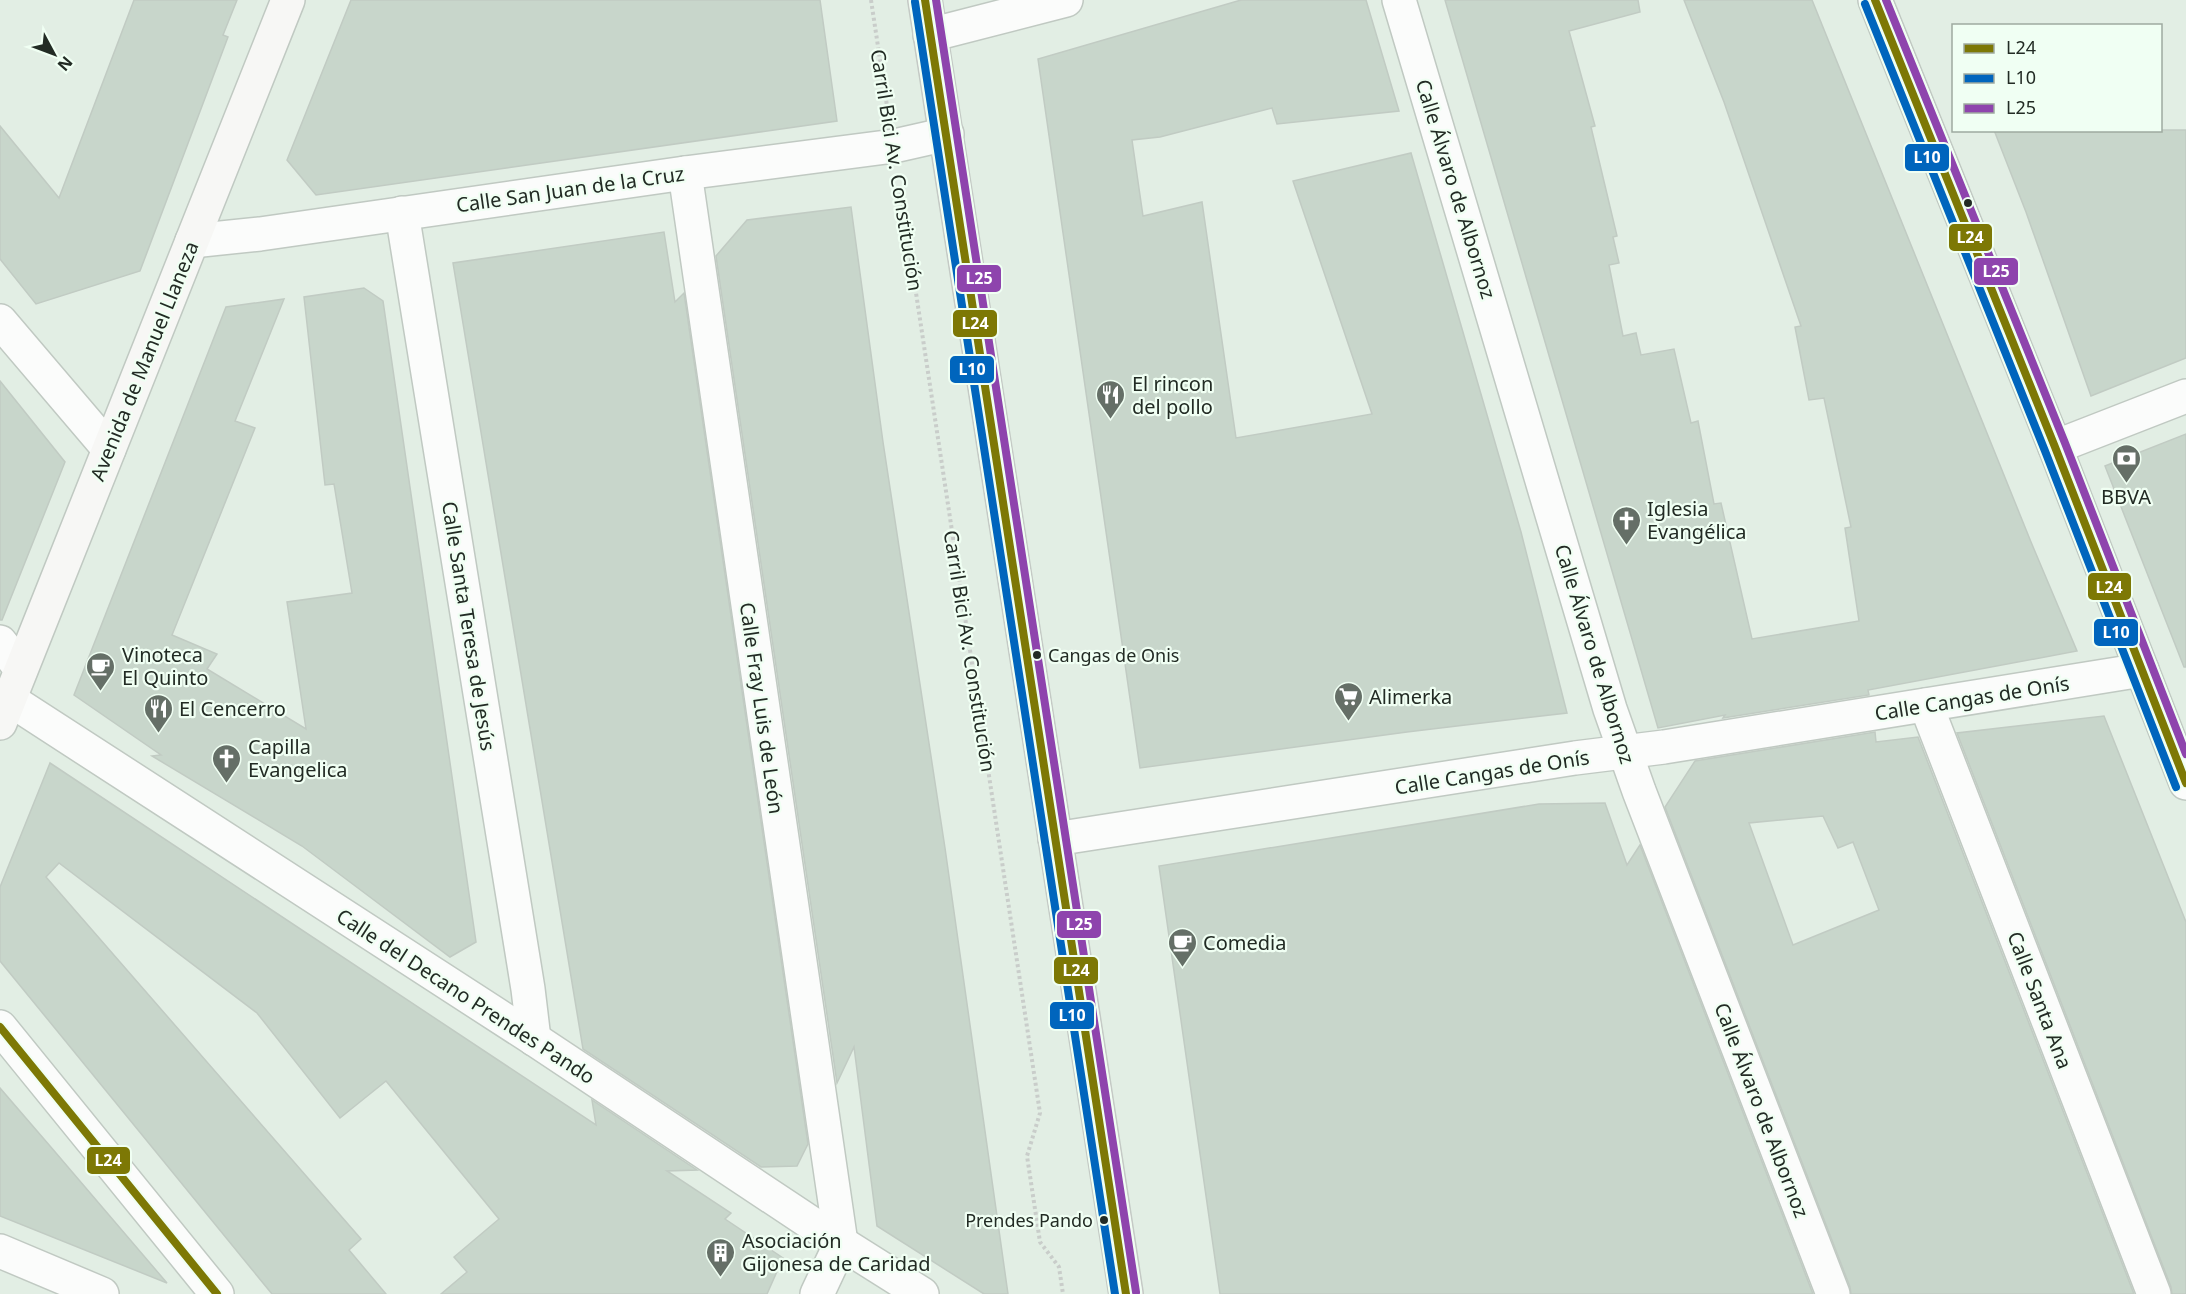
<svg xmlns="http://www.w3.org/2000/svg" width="2186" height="1294" font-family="'Noto Sans',sans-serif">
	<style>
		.building { fill: #c8d6cb; stroke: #c1cbc3; stroke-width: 1.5; fill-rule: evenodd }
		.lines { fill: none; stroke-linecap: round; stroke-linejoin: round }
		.minor-casing { stroke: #c0c9c2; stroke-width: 36 }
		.tertiary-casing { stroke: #c0c9c2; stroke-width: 36 }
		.secondary-casing { stroke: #c0c9c2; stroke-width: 36 }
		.primary-casing { stroke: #c4cac5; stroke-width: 36 }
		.path { stroke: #c9cdca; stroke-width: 4; stroke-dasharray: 3 3; stroke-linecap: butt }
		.minor { stroke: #fbfcfb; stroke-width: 33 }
		.tertiary { stroke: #fbfcfb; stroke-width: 33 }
		.secondary { stroke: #f7f7f5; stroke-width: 33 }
		.primary { stroke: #f4f2f0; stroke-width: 33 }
		.bus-1-casing { stroke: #f0fff3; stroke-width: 12 }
		.bus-2-casing { stroke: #f0fff3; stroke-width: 12 }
		.bus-3-casing { stroke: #f0fff3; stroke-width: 12 }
		.bus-1 { stroke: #7d7805; stroke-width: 8 }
		.bus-2 { stroke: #0065bd; stroke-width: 8 }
		.bus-3 { stroke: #8e44ad; stroke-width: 8 }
		.bus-dot { fill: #222b24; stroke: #f0fff3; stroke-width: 2 }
		.labels { text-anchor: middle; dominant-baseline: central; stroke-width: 4.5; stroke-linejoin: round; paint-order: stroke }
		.bus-label { font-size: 18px; fill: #222b24; stroke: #f0fff3; text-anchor: start }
		.street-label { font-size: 20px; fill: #222b24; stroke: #f0fff3 }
		.poi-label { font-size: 20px; fill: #222b24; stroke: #f0fff3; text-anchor: start }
		.line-badge { stroke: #f0fff3; stroke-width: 2 }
		.badge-label { font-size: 16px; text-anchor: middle; font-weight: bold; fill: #fff }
	</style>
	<rect width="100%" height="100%" fill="#e2eee4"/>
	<g class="building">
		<polygon points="134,0 237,0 223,35 228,37 140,271 36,304 0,259 0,126 59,198"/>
		<polygon points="351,0 820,0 837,121 316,195 287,160"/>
		<polygon points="1241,0 1366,0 1399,111 1277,124 1272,108 1160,137 1132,140 1143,216 1202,202 1236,438 1372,414 1293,181 1411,153 1521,532 1567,713 1407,732 1140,768 1038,59"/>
		<polygon points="1445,0 1638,0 1640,12 1569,31 1595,126 1591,127 1617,236 1613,237 1619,263 1609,265 1623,336 1636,333 1641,355 1674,349 1691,423 1698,421 1714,504 1721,503 1752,639 1859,621 1845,528 1851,527 1824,398 1809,400 1795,327 1801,326 1724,102 1684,0 1812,0 2031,542 2077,651 1868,690 1869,695 1723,718 1725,715 1658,728"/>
		<polygon points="1994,130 2186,130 2186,358 2091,396 2026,212"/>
		<polygon points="851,207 883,442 945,848 1008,1294 984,1294 877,1226 854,1047 837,1083 716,256 747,220"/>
		<polygon points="664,232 675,302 684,293 808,1144 797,1166 761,1167 583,1049 453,263"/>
		<polygon points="364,288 383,301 476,942 450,957 302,846 152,756 161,755 74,695 226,307 284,299 235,421 255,428 172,635 217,654 207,669 306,729 287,602 352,593 334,484 325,485 304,297"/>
		<polygon points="0,381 65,462 2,620 0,620"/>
		<polygon points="2186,434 2186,667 2184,667 2105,466"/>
		<polygon points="2104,716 2186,922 2186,1294 2172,1294 2171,1287 1957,733"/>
		<path d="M1875,732L1876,742L1918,737L2134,1294H1851L1850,1287L1665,807L1695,761ZM1823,816L1838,848L1853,842L1879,910L1793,945L1749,823Z"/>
		<polygon points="50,763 596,1125 592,1100 697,1170 667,1171 731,1213 725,1219 783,1258 767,1294 441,1294 467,1272 454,1257 499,1219 386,1081 340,1118 257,1013 59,863 46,877 361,1239 349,1250 386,1294 272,1294 0,961 0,887"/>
		<polygon points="1605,803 1627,865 1640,845 1813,1294 1220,1294 1159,866 1539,804"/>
		<polygon points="0,1088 50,1146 167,1283 0,1216"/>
	</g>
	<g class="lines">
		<defs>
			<g id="minor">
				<polyline points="1399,0 1610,709 1639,791 1833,1294"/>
				<polyline points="930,35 1066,0"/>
				<polyline points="685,173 841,1243"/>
				<polyline points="402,213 528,989 534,1039"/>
				<polyline points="192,241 260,234 685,173 894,146 947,134"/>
				<polyline points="0,321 109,449"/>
				<polyline points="2055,447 2186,396"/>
				<polyline points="0,642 21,669"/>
				<polyline points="9,699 534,1039 841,1243 922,1294"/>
				<polyline points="1926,705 2154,1294"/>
				<polyline points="1055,839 1575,758 1664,747 2142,670"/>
				<polyline points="0,1251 102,1294"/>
				<polyline points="817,1294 841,1243"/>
			</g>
			<g id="tertiary">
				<polyline points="1875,0 2055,447 2186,783"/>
				<polyline points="0,1027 217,1294"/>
			</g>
			<polyline id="secondary" points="0,723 288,0"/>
			<polyline id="primary" points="925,0 1126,1294"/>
		</defs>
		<use href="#minor" class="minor-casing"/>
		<use href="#tertiary" class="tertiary-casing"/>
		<use href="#secondary" class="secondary-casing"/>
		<use href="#primary" class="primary-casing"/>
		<g class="path">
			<polyline points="871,0 887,106"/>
			<polyline points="900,187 1040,1113 1027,1156 1040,1242 1059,1267 1063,1294"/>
		</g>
		<use href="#minor" class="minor"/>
		<use href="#tertiary" class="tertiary"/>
		<use href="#secondary" class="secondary"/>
		<use href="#primary" class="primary"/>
		<defs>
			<g id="bus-1">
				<polyline points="925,0 1126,1294"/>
				<polyline points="1875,0 2055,447 2186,783"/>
				<polyline points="0,1027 217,1294"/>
			</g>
			<g id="bus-2">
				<polyline points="915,2 1115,1294"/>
				<polyline points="1865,4 2045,451 2176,787"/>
			</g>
			<g id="bus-3">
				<polyline points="936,0 1136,1292"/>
				<polyline points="1886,0 2065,443 2186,754"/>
			</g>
		</defs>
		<use href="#bus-1" class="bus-1-casing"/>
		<use href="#bus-2" class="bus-2-casing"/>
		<use href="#bus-3" class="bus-3-casing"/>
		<use href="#bus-1" class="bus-1"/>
		<use href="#bus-2" class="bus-2"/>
		<use href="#bus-3" class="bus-3"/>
	</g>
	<defs>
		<symbol id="restaurant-pin" viewBox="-11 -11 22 30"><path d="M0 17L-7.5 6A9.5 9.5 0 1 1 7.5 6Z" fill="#656f67" stroke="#f0fff3"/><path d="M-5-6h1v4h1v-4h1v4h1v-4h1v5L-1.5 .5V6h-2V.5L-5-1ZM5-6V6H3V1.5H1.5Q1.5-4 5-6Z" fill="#fff"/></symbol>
		<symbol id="bank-pin" viewBox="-11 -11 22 30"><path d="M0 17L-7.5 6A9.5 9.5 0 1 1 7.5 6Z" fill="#656f67" stroke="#f0fff3"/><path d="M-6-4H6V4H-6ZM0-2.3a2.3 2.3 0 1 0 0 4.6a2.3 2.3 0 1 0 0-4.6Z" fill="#fff"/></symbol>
		<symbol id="church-pin" viewBox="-11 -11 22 30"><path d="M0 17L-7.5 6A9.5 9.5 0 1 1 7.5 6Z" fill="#656f67" stroke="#f0fff3"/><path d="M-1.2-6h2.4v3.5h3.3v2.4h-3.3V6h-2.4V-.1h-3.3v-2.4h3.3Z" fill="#fff"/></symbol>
		<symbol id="cafe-pin" viewBox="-11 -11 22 30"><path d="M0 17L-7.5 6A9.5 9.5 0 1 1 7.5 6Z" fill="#656f67" stroke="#f0fff3"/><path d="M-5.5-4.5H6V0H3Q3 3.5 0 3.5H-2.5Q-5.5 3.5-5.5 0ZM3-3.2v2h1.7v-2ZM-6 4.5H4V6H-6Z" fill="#fff"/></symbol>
		<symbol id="supermarket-pin" viewBox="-11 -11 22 30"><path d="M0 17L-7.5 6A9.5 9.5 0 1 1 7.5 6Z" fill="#656f67" stroke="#f0fff3"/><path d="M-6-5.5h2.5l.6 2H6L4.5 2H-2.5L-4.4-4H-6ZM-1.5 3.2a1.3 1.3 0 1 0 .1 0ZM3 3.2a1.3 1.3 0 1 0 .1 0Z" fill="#fff"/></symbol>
		<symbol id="building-pin" viewBox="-11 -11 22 30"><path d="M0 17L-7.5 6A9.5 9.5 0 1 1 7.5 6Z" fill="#656f67" stroke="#f0fff3"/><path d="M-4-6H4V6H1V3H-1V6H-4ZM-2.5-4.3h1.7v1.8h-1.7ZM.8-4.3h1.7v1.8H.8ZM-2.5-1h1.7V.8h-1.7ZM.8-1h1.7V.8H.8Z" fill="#fff"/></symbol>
	</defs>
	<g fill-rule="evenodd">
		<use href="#restaurant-pin" x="1094" y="378" width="33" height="45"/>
		<use href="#bank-pin" x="2110" y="442" width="33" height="45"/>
		<use href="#church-pin" x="1610" y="504" width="33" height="45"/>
		<use href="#cafe-pin" x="84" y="650" width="33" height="45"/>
		<use href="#supermarket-pin" x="1332" y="680" width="33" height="45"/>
		<use href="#restaurant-pin" x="142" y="692" width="33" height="45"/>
		<use href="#church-pin" x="210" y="742" width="33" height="45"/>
		<use href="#cafe-pin" x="1166" y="926" width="33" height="45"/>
		<use href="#building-pin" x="704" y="1236" width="33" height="45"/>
	</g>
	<g class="bus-dot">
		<circle cx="1968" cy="203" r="5"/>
		<circle cx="1037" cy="655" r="5"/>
		<circle cx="1104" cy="1220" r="5"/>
	</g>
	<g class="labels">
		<g class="bus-label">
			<text x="1048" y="655">Cangas de Onis</text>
			<text x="1093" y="1220" text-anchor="end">Prendes Pando</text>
		</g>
		<g class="street-label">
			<text transform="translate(897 170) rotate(81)">Carril Bici Av. Constitución</text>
			<text transform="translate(570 189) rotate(-8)">Calle San Juan de la Cruz</text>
			<text transform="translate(1456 189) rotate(73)">Calle Álvaro de Albornoz</text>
			<text transform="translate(144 361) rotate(-68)">Avenida de Manuel Llaneza</text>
			<text transform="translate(469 626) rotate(81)">Calle Santa Teresa de Jesús</text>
			<text transform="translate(970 651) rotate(81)">Carril Bici Av. Constitución</text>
			<text transform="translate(1595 654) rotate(73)">Calle Álvaro de Albornoz</text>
			<text transform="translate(1972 698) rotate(-9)">Calle Cangas de Onís</text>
			<text transform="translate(762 708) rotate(82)">Calle Fray Luis de León</text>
			<text transform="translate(1492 772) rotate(-9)">Calle Cangas de Onís</text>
			<text transform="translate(466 996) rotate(33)">Calle del Decano Prendes Pando</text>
			<text transform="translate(2040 1000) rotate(69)">Calle Santa Ana</text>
			<text transform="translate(1762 1110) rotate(69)">Calle Álvaro de Albornoz</text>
		</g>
		<g class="poi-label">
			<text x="1132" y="383">El rincon<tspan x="1132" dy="23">del pollo</tspan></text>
			<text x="2126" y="496" text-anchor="middle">BBVA</text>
			<text x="1647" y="508">Iglesia<tspan x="1647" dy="23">Evangélica</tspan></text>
			<text x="122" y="654">Vinoteca<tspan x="122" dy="23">El Quinto</tspan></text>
			<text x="1369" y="696">Alimerka</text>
			<text x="179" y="708">El Cencerro</text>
			<text x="248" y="746">Capilla<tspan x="248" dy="23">Evangelica</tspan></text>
			<text x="1203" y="942">Comedia</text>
			<text x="742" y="1240">Asociación<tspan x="742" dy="23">Gijonesa de Caridad</tspan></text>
		</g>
	</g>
	<g class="line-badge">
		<rect x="1904" y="143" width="46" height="29" rx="6" fill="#0065bd"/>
		<rect x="1948" y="223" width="45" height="29" rx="6" fill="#7d7805"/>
		<rect x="1973" y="257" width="46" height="29" rx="6" fill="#8e44ad"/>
		<rect x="956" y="264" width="46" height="29" rx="6" fill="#8e44ad"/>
		<rect x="952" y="309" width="46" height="29" rx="6" fill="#7d7805"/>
		<rect x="949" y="355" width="46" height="29" rx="6" fill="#0065bd"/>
		<rect x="2087" y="572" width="45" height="29" rx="6" fill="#7d7805"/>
		<rect x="2093" y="618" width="46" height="29" rx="6" fill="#0065bd"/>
		<rect x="1056" y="910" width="46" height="29" rx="6" fill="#8e44ad"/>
		<rect x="1053" y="956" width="46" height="29" rx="6" fill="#7d7805"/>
		<rect x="1049" y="1001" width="46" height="29" rx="6" fill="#0065bd"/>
		<rect x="86" y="1146" width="45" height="29" rx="6" fill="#7d7805"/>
	</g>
	<g class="badge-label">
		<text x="1927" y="163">L10</text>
		<text x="1970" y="243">L24</text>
		<text x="1996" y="277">L25</text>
		<text x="979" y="284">L25</text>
		<text x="975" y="329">L24</text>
		<text x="972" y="375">L10</text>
		<text x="2109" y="593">L24</text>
		<text x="2116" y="638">L10</text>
		<text x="1079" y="930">L25</text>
		<text x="1076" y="976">L24</text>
		<text x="1072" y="1021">L10</text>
		<text x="108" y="1166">L24</text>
	</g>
	<rect x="1952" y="24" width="210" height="108" fill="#f0fff3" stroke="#9eaaa0" stroke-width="1.5"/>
	<rect x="1964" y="44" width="30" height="9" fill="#7d7805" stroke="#9eaaa0" stroke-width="1.5"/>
	<text x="2006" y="54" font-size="18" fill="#222b24">L24</text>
	<rect x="1964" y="74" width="30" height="9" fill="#0065bd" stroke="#9eaaa0" stroke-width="1.5"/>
	<text x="2006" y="84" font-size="18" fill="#222b24">L10</text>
	<rect x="1964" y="104" width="30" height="9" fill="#8e44ad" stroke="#9eaaa0" stroke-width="1.5"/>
	<text x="2006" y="114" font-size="18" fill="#222b24">L25</text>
	<g transform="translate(54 54) rotate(131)" stroke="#f0fff3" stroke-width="4.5" paint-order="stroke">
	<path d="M0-4.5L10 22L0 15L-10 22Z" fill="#222b24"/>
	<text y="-9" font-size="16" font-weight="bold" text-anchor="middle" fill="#222b24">N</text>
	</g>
</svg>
